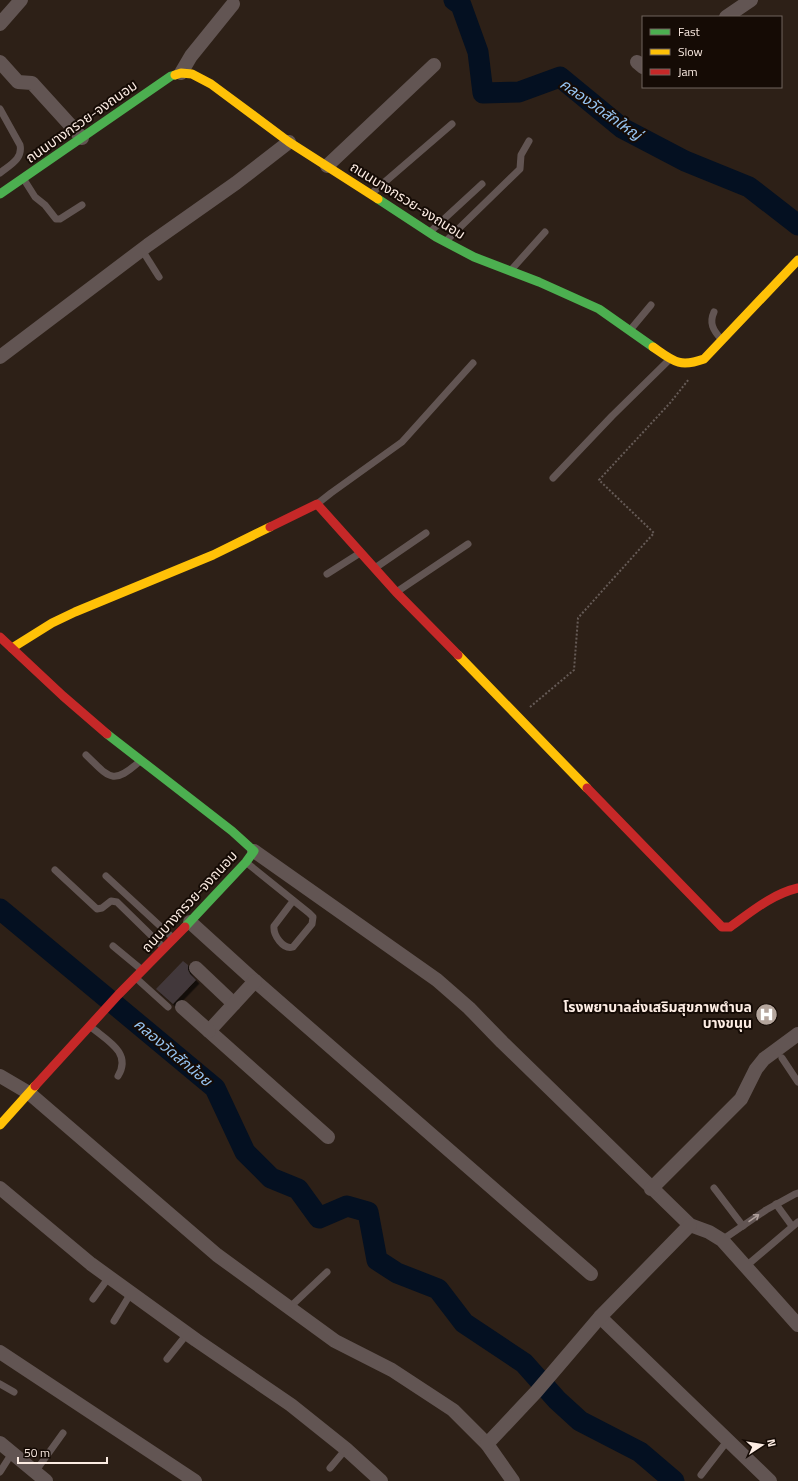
<svg xmlns="http://www.w3.org/2000/svg" width="798" height="1481" font-family="'Titillium Web','Noto Sans Thai',sans-serif">
	<style>
		.lines { fill: none; stroke-linecap: round; stroke-linejoin: round }
		.river { stroke: #041021; stroke-width: 21 }
		.building { fill: #43393a; filter: url(#shadow) }
		.path { stroke: #665b57; stroke-width: 2; stroke-dasharray: 2 2; stroke-linecap: butt }
		.lane { stroke: #625553; stroke-width: 7 }
		.street { stroke: #625553; stroke-width: 14 }
		.fast { stroke: #4caf50; stroke-width: 9 }
		.slow { stroke: #ffc107; stroke-width: 9 }
		.jam { stroke: #c62828; stroke-width: 9 }
		.oneway { stroke: #afa09b }
		.labels { text-anchor: middle; dominant-baseline: central; stroke-width: 4; stroke-linejoin: round; paint-order: stroke }
		.street-label { font-size: 14px; fill: #fcece3; stroke: #150b05 }
		.poi-label { font-size: 14px; font-weight: bold; fill: #fcece3; stroke: #150b05; text-anchor: end }
		.water-label { font-size: 15px; font-style: italic; fill: #97c5f3; stroke: #150b05 }
	</style>
	<defs>
		<filter id="shadow"><feDropShadow dx="3.5" dy="3.5" stdDeviation="0" flood-color="#0009"/></filter>
	</defs>
	<rect width="100%" height="100%" fill="#2d2017"/>
	<g class="lines">
		<g class="river">
			<polyline points="454,0 461,5 478,52 483,93 519,92 560,77 622,128 685,161 749,187 798,225"/>
			<polyline points="0,909 215,1088 245,1152 271,1178 298,1189 319,1218 347,1206 368,1212 377,1260 397,1273 438,1289 464,1323 524,1363 557,1400 580,1421 640,1452 674,1481"/>
		</g>
	</g>
	<polygon class="building" points="183,961 188,965 188,970 190,974 196,980 173,1004 156,989"/>
	<g class="lines">
		<polyline class="path" points="530,707 574,670 578,618 654,533 599,480 670,403 689,379"/>
		<g class="lane">
			<path d="M0,109L20,145C23,159 10,165 0,173"/>
			<polyline points="23,178 35,197 45,205 56,219 60,219 82,205"/>
			<polyline points="372,193 452,124"/>
			<polyline points="431,231 482,184"/>
			<polyline points="447,240 520,169 521,155 529,141"/>
			<polyline points="142,250 159,277"/>
			<polyline points="512,269 545,232"/>
			<path d="M714,312C709,323 713,330 721,339"/>
			<polyline points="631,329 651,305"/>
			<polyline points="553,478 612,416 669,360"/>
			<polyline points="317,504 331,493 402,442 473,363"/>
			<polyline points="375,568 426,533"/>
			<polyline points="327,574 360,553"/>
			<polyline points="398,591 468,544"/>
			<path d="M86,755C109,777 112,786 139,762"/>
			<path d="M247,863L309,913L313,917L312,924L293,947C283,950 273,935 274,926L293,901"/>
			<polyline points="55,870 97,909 102,908 111,901 117,902 164,948"/>
			<polyline points="106,876 173,938"/>
			<polyline points="113,946 142,970"/>
			<polyline points="136,978 168,1007"/>
			<path d="M91,1027C108,1041 132,1053 118,1076"/>
			<polyline points="782,1058 798,1082"/>
			<polyline points="714,1188 743,1226"/>
			<polyline points="776,1204 792,1226"/>
			<polyline points="722,1240 766,1210 795,1194 798,1193"/>
			<polyline points="745,1267 798,1222"/>
			<polyline points="93,1299 109,1277"/>
			<polyline points="289,1308 327,1272"/>
			<polyline points="114,1321 131,1293"/>
			<polyline points="167,1359 187,1334"/>
			<polyline points="0,1384 14,1392"/>
			<polyline points="330,1468 346,1449"/>
			<polyline points="0,1472 12,1453"/>
			<polyline points="35,1472 63,1433"/>
			<polyline points="701,1475 728,1440"/>
		</g>
		<g class="street">
			<polyline points="726,17 751,0"/>
			<polyline points="0,24 21,0"/>
			<polyline points="0,62 18,82 32,83 82,138"/>
			<polyline points="637,62 643,67"/>
			<polyline points="181,73 191,56 233,4"/>
			<polyline points="327,166 434,65"/>
			<polyline points="0,357 148,245 236,183 289,142"/>
			<polyline points="254,851 437,980 469,1008 502,1042 690,1225 709,1232 722,1240 798,1325"/>
			<polyline points="190,922 255,981 591,1274"/>
			<polyline points="196,968 234,1004"/>
			<polyline points="255,981 209,1031 328,1137"/>
			<polyline points="182,1007 209,1031"/>
			<polyline points="0,1076 29,1093 217,1255 335,1341 392,1370 453,1410 487,1444 513,1481"/>
			<polyline points="0,1188 91,1264 196,1340 291,1405 346,1449 381,1481"/>
			<polyline points="651,1189 741,1099 756,1069 764,1059 798,1034"/>
			<polyline points="600,1317 770,1481"/>
			<polyline points="0,1352 195,1481"/>
			<polyline points="0,1443 46,1481"/>
			<polyline points="487,1444 536,1392 600,1317 690,1225"/>
		</g>
		<g class="fast">
			<polyline points="0,194 171,76 175,75"/>
			<polyline points="378,199 436,237 474,257 539,282 599,309 653,347"/>
			<polyline points="107,734 232,831 254,851 246,862 185,927"/>
		</g>
		<g class="slow">
			<polyline points="175,75 181,73 192,74 211,84 289,142 378,199"/>
			<path d="M653,347C673,361 679,368 704,359L798,260"/>
			<polyline points="12,648 52,623 75,612 213,555 270,527"/>
			<polyline points="458,655 587,788"/>
			<polyline points="0,1125 35,1086"/>
		</g>
		<g class="jam">
			<polyline points="270,527 317,504 396,592 458,655"/>
			<polyline points="0,637 63,696 107,734"/>
			<path d="M587,788L722,927H730C751,912 772,894 798,888"/>
			<polyline points="35,1086 118,995 185,927"/>
		</g>
	</g>
	<defs><path id="oneway-shaft" d="M-6 0H5M1.5-3L5.5 0L1.5 3" fill="none" stroke-width="1.6" stroke-linecap="round" stroke-linejoin="round"/></defs>
	<use class="oneway" href="#oneway-shaft" transform="translate(754 1218) rotate(-35)"/>
	<defs>
		<symbol id="hospital-disc" viewBox="-11 -11 22 22"><circle r="9.5" fill="#b4a59c" stroke="#150b05"/><path d="M-5-5h3v3.5h4V-5h3V5h-3V1.5h-4V5h-3Z" fill="#fff"/></symbol>
	</defs>
	<g fill-rule="evenodd">
		<use href="#hospital-disc" x="754" y="1002" width="25" height="25"/>
	</g>
	<g class="labels">
		<g class="street-label">
			<text transform="translate(81 121) rotate(-35)">ถนนบางกรวย-จงถนอม</text>
			<text transform="translate(408 200) rotate(32)">ถนนบางกรวย-จงถนอม</text>
			<text transform="translate(189 901) rotate(-47)">ถนนบางกรวย-จงถนอม</text>
		</g>
		<g class="poi-label">
			<text x="752" y="1006">โรงพยาบาลส่งเสริมสุขภาพตำบล<tspan x="752" dy="16">บางขนุน</tspan></text>
		</g>
		<g class="water-label">
			<text transform="translate(601 109) rotate(35)">คลองวัดสักใหญ่</text>
			<text transform="translate(173 1052) rotate(40)">คลองวัดสักน้อย</text>
		</g>
	</g>
	<rect x="642" y="16" width="140" height="72" fill="#150b05" stroke="#71655e"/>
	<rect x="650" y="29" width="20" height="6" fill="#4caf50" stroke="#71655e"/>
	<text x="678" y="36" font-size="12" fill="#fcece3">Fast</text>
	<rect x="650" y="49" width="20" height="6" fill="#ffc107" stroke="#71655e"/>
	<text x="678" y="56" font-size="12" fill="#fcece3">Slow</text>
	<rect x="650" y="69" width="20" height="6" fill="#c62828" stroke="#71655e"/>
	<text x="678" y="76" font-size="12" fill="#fcece3">Jam</text>
	<g transform="translate(762 1445) rotate(78)" stroke="#150b05" stroke-width="3" paint-order="stroke">
	<path d="M0-3L7 15L0 10L-7 15Z" fill="#fcece3"/>
	<text y="-6" font-size="11" font-weight="bold" text-anchor="middle" fill="#fcece3">N</text>
	</g>
	<path d="M18 1457v6h89v-6" fill="none" stroke="#fcece3" stroke-width="2"/>
	<text x="24" y="1457" font-size="12" fill="#fcece3" stroke="#150b05" stroke-width="3" paint-order="stroke">50 m</text>
</svg>
